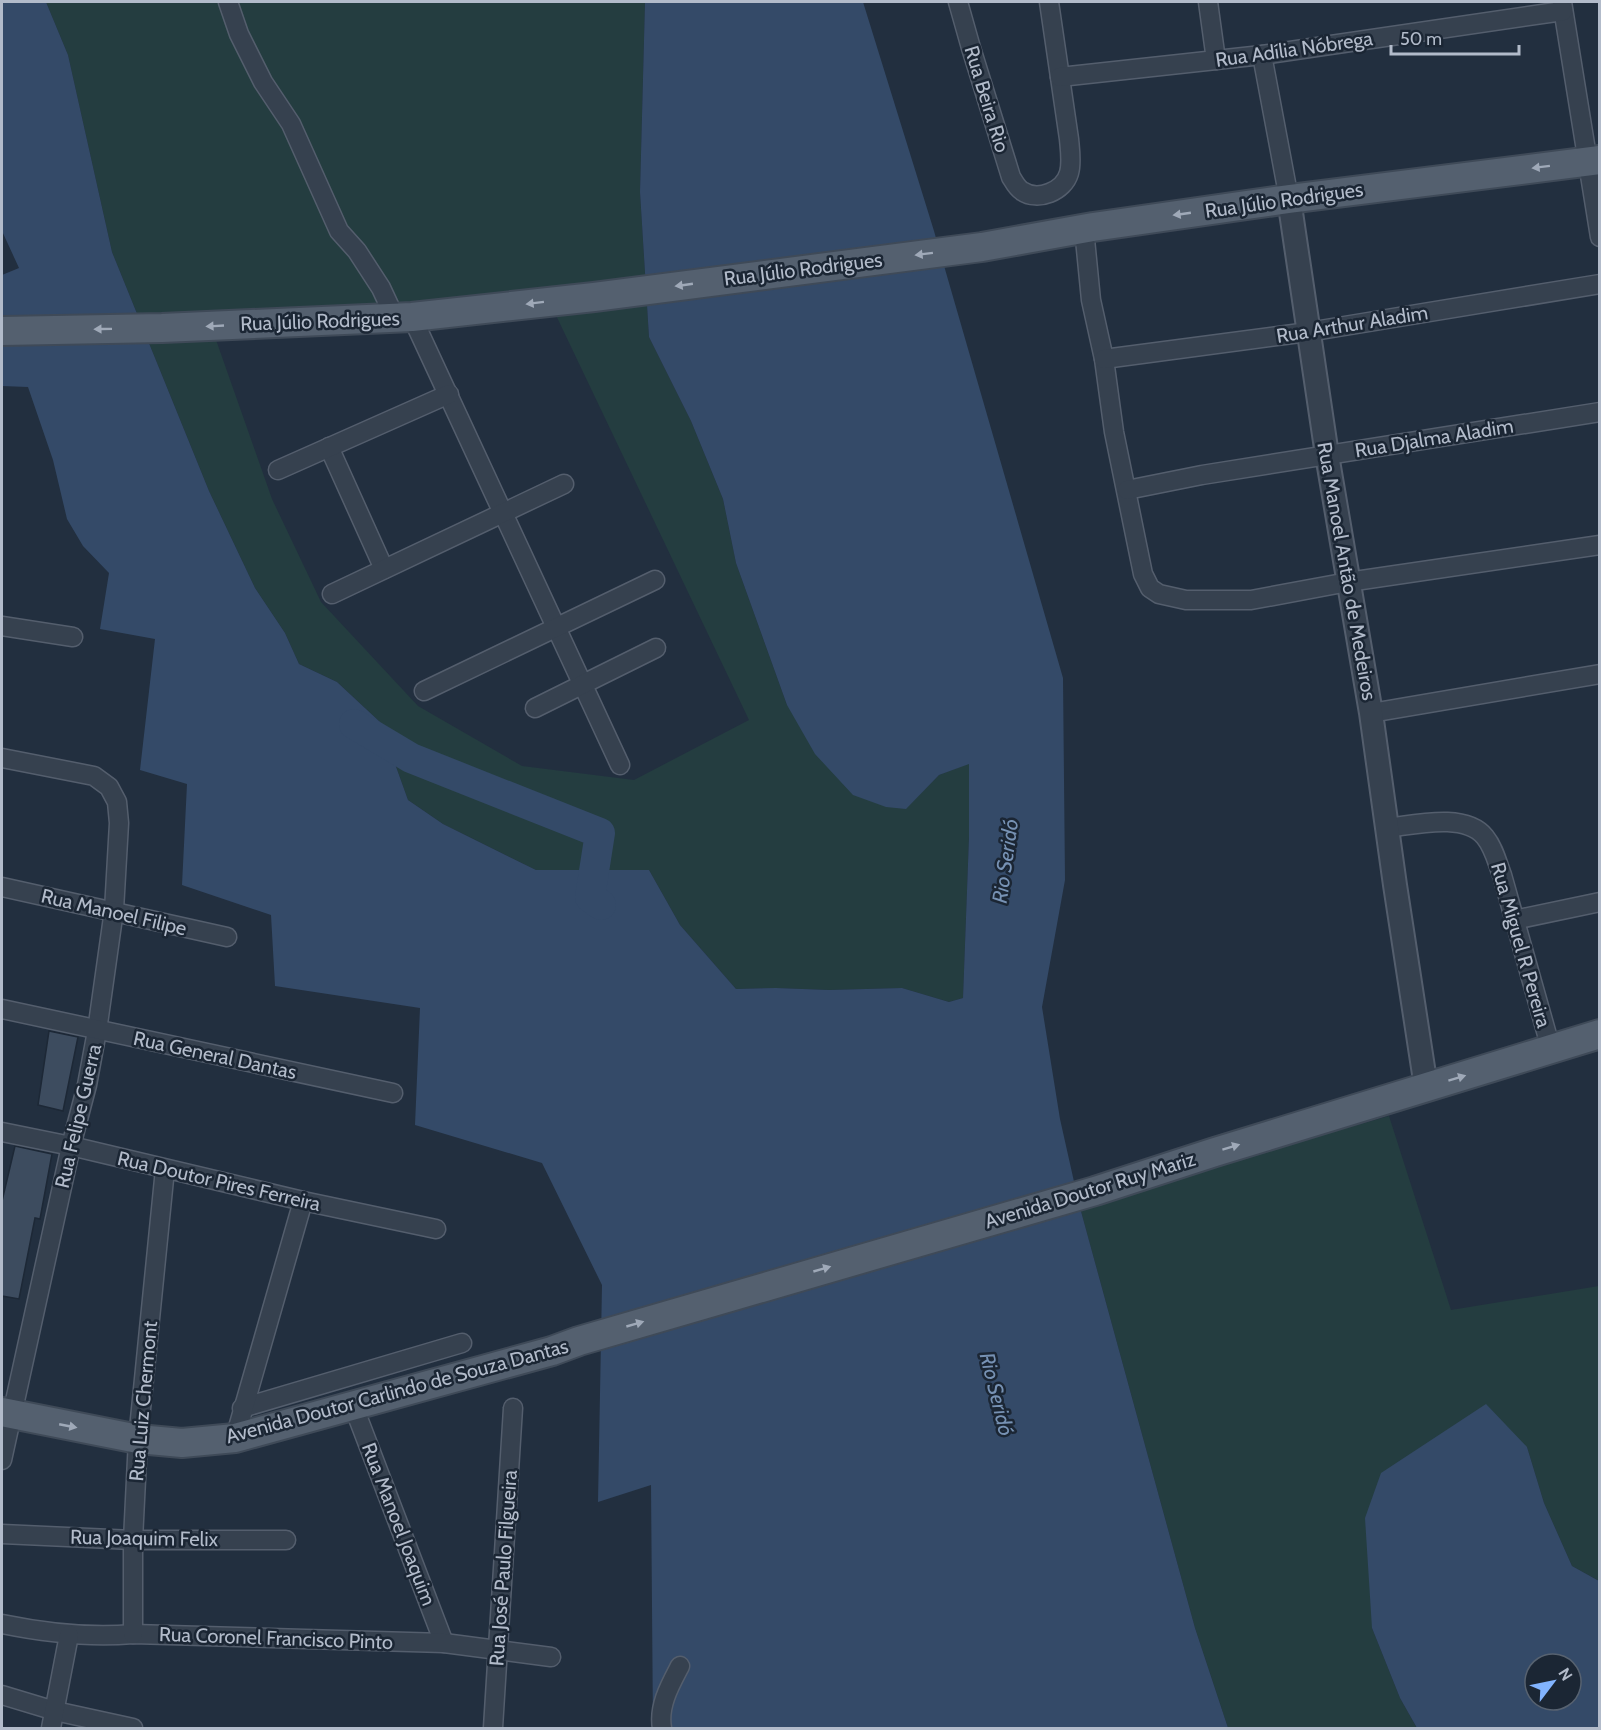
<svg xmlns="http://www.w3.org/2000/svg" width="1601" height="1730" font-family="Cabin,sans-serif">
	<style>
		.green { fill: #243d40; fill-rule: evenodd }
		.water { fill: #344a68; fill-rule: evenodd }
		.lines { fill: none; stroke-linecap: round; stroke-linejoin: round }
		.river { stroke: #344a68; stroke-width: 30 }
		.building { fill: #3d4c5f; stroke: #1d2836; stroke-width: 1.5 }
		.minor-casing { stroke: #545e6d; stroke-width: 21 }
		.tertiary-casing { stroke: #545e6d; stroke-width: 26 }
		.primary-casing { stroke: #3f4a58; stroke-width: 32 }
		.minor { stroke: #36414f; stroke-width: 18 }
		.tertiary { stroke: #36414f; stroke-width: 22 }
		.primary { stroke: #54606f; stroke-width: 28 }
		.oneway { fill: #9fa9b8 }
		.labels { text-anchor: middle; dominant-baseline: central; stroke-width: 5; stroke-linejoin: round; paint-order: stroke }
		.street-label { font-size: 20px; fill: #b2bbca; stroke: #1b2634 }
		.water-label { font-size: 21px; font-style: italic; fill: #7792b4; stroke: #1b2634 }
	</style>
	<rect width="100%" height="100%" fill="#222f3f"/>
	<g class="green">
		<path d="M46,2H645L640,192L649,337L691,421L723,499L736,563L787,705L905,809L939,775L970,763L969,837L963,998L949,1002L902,988L829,990L776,988L736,989L680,925L649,870H536L443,824L408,800L380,722L337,682L299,664L285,633L255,588L209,491L112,252L68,55ZM553,309L749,720L634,780L522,766L418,706L321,602L272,499L215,337Z"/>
		<polygon points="1389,1116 1451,1310 1599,1286 1599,1581 1572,1566 1544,1503 1527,1447 1372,1628 1400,1698 1417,1728 1228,1728 1195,1628 1079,1204"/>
	</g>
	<g class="water">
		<polygon points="2,2 46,2 68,55 112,252 209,491 255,588 285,633 299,664 337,682 380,722 408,800 443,824 536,870 649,870 680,925 736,989 776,988 829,990 902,988 949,1002 963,998 969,837 969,764 939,775 906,809 886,807 853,795 815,754 787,705 736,563 723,499 691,421 649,337 640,192 645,2 863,2 934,231 1063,678 1065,880 1042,1007 1060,1119 1079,1204 1195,1628 1228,1728 653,1728 651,1485 598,1502 602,1285 542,1163 415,1125 420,1008 275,986 271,915 182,885 187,784 140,770 155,639 100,629 109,573 83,546 67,519 53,460 28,387 2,386 2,275 19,268 2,231"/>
		<path d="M1486,1404L1527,1447L1544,1503L1572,1566L1599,1581V1728H1417L1400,1698L1372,1628L1365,1518L1381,1473ZM1535,1664H1571V1700H1535Z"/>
	</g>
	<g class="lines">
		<polyline class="river" points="354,724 411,758 600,833 590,897 601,905"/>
	</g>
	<g class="building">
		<polygon points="49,1031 78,1037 63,1111 38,1105"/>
		<polygon points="15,1146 52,1154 40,1219 35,1218 19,1299 2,1296 2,1201"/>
	</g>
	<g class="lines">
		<defs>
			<g id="minor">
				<polyline points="228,2 239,34 263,82 291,124 339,231 357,251 381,288 395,318"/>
				<path d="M958,2L971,48L1011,177C1014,182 1017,188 1022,191C1038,202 1064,191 1069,173C1072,163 1070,150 1069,139L1049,2"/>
				<polyline points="1208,2 1216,60"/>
				<polyline points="1562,2 1600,237"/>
				<polyline points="1262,55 1289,199"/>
				<polyline points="1060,77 1262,55 1563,11"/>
				<polyline points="1084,229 1091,300 1104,359 1114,432 1143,574 1150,588 1159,594 1186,600 1251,600 1348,582 1600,545"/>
				<polyline points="412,317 620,765"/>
				<polyline points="1104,359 1308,332 1600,284"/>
				<polyline points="329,447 384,569"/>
				<polyline points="278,470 449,394"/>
				<polyline points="1127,490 1202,475 1600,412"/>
				<polyline points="332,594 564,484"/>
				<polyline points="2,626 73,637"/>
				<polyline points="424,691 655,580"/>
				<polyline points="535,708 656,648"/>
				<polyline points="1371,713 1600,674"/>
				<polyline points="2,758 94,776 109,787 117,802 119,823 114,910 97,1031 87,1085 71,1146 2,1460"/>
				<path d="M1387,828C1414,825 1465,812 1485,837C1494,848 1497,862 1502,875L1551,1049"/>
				<polyline points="2,887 227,937"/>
				<polyline points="1514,920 1600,902"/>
				<polyline points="2,1009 393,1093"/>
				<polyline points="2,1132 71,1146 303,1201 436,1229"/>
				<polyline points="353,1405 444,1643"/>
				<polyline points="242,1408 462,1343"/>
				<polyline points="235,1438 303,1201"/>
				<polyline points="2,1534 133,1540 286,1540"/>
				<path d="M2,1624C46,1633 88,1638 133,1634L444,1643L551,1657"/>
				<polyline points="133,1634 133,1540 138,1439 165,1169"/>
				<polyline points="2,1695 55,1711 133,1728"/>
				<polyline points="51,1728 69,1635"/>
				<polyline points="493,1728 513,1408"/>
				<path d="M662,1728C658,1706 670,1685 680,1666"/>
			</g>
			<polyline id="tertiary" points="1289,199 1327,455 1371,713 1395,885 1426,1087"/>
			<g id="primary">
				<polyline points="2,331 162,328 412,317 594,297 982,247 1093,227 1289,199 1600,160"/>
				<polyline points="2,1412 138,1439 182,1443 235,1438 552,1351 579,1341 1095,1191 1215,1152 1600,1034"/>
			</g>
		</defs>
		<use href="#minor" class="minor-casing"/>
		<use href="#tertiary" class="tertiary-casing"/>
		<use href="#primary" class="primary-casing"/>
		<use href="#minor" class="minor"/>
		<use href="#tertiary" class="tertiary"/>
		<use href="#primary" class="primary"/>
	</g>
	<defs><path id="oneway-solid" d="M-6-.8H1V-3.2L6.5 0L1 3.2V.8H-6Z" transform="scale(1.5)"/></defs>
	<g class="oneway">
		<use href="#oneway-solid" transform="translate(1541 167) rotate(173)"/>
		<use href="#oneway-solid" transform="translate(1182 214) rotate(172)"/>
		<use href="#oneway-solid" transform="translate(924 254) rotate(173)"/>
		<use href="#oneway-solid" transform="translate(684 285) rotate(172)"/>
		<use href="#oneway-solid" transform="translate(535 303) rotate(173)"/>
		<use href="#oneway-solid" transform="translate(215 326) rotate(177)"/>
		<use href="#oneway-solid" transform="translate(103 329) rotate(179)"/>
		<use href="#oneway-solid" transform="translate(1457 1078) rotate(-17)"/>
		<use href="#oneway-solid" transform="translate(1231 1147) rotate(-17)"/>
		<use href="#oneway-solid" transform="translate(822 1269) rotate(-16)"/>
		<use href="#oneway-solid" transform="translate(635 1324) rotate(-16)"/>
		<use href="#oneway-solid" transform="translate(68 1426) rotate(11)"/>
	</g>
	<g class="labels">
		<g class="street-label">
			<text transform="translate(1294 49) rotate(-8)">Rua Adília Nóbrega</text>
			<text transform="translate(987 99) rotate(73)">Rua Beira Rio</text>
			<text transform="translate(1284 200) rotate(-8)">Rua Júlio Rodrigues</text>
			<text transform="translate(803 269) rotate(-7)">Rua Júlio Rodrigues</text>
			<text transform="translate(320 321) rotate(-2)">Rua Júlio Rodrigues</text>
			<text transform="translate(1352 324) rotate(-9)">Rua Arthur Aladim</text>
			<text transform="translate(1434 438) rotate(-9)">Rua Djalma Aladim</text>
			<text transform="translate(1347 571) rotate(80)">Rua Manoel Antão de Medeiros</text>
			<text transform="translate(114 912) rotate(13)">Rua Manoel Filipe</text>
			<text transform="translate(1521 945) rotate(74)">Rua Miguel R Pereira</text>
			<text transform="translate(215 1055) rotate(12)">Rua General Dantas</text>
			<text transform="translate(78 1116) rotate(-77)">Rua Felipe Guerra</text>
			<text transform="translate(219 1181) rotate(13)">Rua Doutor Pires Ferreira</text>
			<text transform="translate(1090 1190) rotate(-17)">Avenida Doutor Ruy Mariz</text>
			<text transform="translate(397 1391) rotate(-15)">Avenida Doutor Carlindo de Souza Dantas</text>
			<text transform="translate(143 1401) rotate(-85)">Rua Luiz Chermont</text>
			<text transform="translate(399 1524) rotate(69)">Rua Manoel Joaquim</text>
			<text transform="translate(144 1538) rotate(1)">Rua Joaquim Felix</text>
			<text transform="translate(503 1568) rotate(-86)">Rua José Paulo Filgueira</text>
			<text transform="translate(276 1638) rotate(2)">Rua Coronel Francisco Pinto</text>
		</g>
		<g class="water-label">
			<text transform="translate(1005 861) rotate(-82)">Rio Seridó</text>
			<text transform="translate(997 1394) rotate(76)">Rio Seridó</text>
		</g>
	</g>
	<rect width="1601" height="1730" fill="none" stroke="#b2bbca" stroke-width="6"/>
	<g transform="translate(1553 1682) rotate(58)"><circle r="28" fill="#1b2634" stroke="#576270" stroke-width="1.5"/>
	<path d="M0-4.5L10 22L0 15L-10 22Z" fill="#82b4ff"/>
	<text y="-9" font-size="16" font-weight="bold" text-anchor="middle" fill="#b2bbca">N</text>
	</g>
	<path d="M1391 45v9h128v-9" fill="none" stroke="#b2bbca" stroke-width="3"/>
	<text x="1400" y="45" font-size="18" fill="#b2bbca" stroke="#1b2634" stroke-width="4.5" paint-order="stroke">50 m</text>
</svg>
